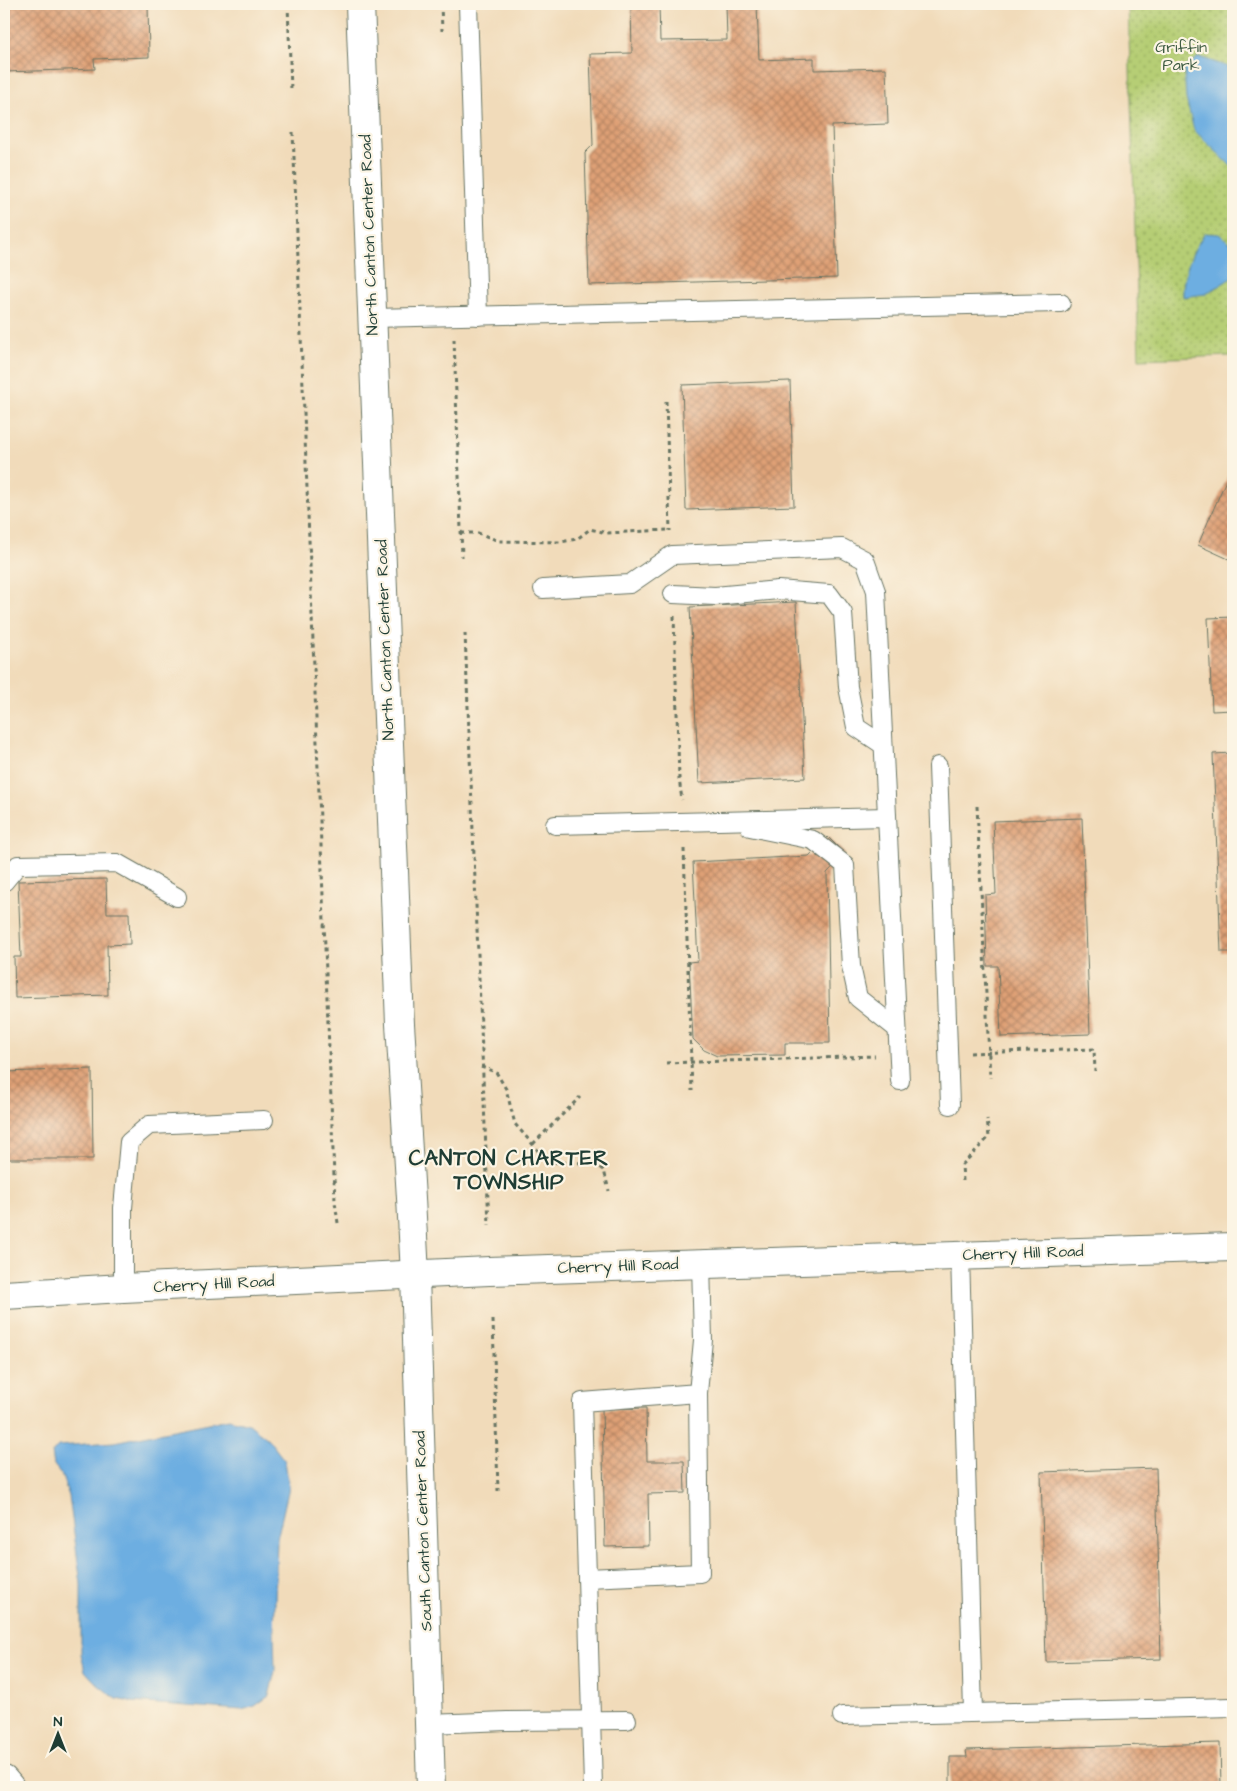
<svg xmlns="http://www.w3.org/2000/svg" width="1237" height="1791" font-family="'Architects Daughter',sans-serif">
	<style>
		.park { fill: url(#park-dots); stroke: #6a8654 }
		.water { fill: #6daee1; stroke: #46768a }
		.building { fill: url(#building-cross-hatch) }
		.lines { fill: none; stroke-linecap: round; stroke-linejoin: round }
		.service-casing { stroke: #687463; stroke-width: 20 }
		.minor-casing { stroke: #687463; stroke-width: 30 }
		.secondary-casing { stroke: #687463; stroke-width: 30 }
		.path { stroke: #687463; stroke-width: 3; stroke-dasharray: 4 4; stroke-linecap: butt }
		.service { stroke: #fff; stroke-width: 18 }
		.minor { stroke: #fff; stroke-width: 28 }
		.secondary { stroke: #fff; stroke-width: 28 }
		.labels { text-anchor: middle; dominant-baseline: central; stroke-width: 4.5; stroke-linejoin: round; paint-order: stroke }
		.park-label { font-size: 16px; fill: #3d5a41; stroke: #fcf5e5 }
		.street-label { font-size: 16px; fill: #1f3d34; stroke: #fcf5e5 }
		.district-label { font-size: 21px; font-weight: bold; letter-spacing: 1px; fill: #1f3d34; stroke: #fcf5e5 }
	</style>
	<defs>
		<pattern id="park-dots" width="8" height="8" patternUnits="userSpaceOnUse" patternTransform="scale(1.25)"><rect width="8" height="8" fill="#b6ce74"/><path d="M2 2h.1M6 6h.1" fill="none" stroke="#93a860" stroke-width="1.8" stroke-linecap="round"/></pattern>
		<pattern id="building-cross-hatch" width="8" height="8" patternUnits="userSpaceOnUse" patternTransform="scale(1.25)"><rect width="8" height="8" fill="#dfa076"/><path d="M0 0l8 8M0 8l8-8" fill="none" stroke="#b48462"/></pattern>
	</defs>
	<rect width="100%" height="100%" fill="#fcf5e5"/>
	<filter id="ink" filterUnits="userSpaceOnUse"><feTurbulence type="fractalNoise" baseFrequency=".02" numOctaves="2"/><feDisplacementMap in="SourceGraphic" scale="10" xChannelSelector="R" yChannelSelector="G"/><feConvolveMatrix kernelMatrix="1 2 1 2 8 2 1 2 1" color-interpolation-filters="sRGB"/></filter>
	<filter id="wash" filterUnits="userSpaceOnUse"><feTurbulence type="fractalNoise" baseFrequency=".0096" numOctaves="4" result="noise"/><feDisplacementMap in="SourceGraphic" scale="20" xChannelSelector="R" yChannelSelector="G"/><feGaussianBlur stdDeviation="1.12" result="paint"/><feColorMatrix in="noise" values="0 0 0 0 0 0 0 0 0 0 0 0 0 0 0 0 0 1.4 0 .05"/><feComposite in="paint" operator="in"/></filter>
	<g filter="url(#wash)">
		<rect width="100%" height="100%" fill="#f1dbba"/>
		<polygon class="park" points="1128,4 1233,4 1233,356 1139,359"/>
		<g class="water">
			<polygon points="1199,57 1226,66 1233,71 1233,168 1194,130 1186,99 1184,68"/>
			<path d="M1205,233L1219,234L1233,245V277L1206,294L1183,297C1182,274 1192,251 1205,233Z"/>
			<polygon points="229,1419 249,1424 268,1439 285,1461 289,1487 277,1539 274,1633 275,1671 269,1696 255,1706 242,1710 132,1702 116,1699 97,1684 85,1671 81,1654 81,1584 69,1496 61,1474 54,1465 52,1453 58,1446 114,1442"/>
		</g>
		<g id="blocks">
			<g class="building">
				<polygon points="4,4 148,4 149,57 94,59 95,69 4,72"/>
				<polygon points="631,4 659,4 660,41 727,40 726,4 757,4 759,60 814,58 814,70 886,68 888,124 832,126 837,278 589,285 585,153 593,145 590,54 632,53"/>
				<polygon points="790,381 794,506 686,510 682,385"/>
				<polygon points="1233,464 1233,561 1198,545"/>
				<polygon points="796,602 805,778 699,783 690,607"/>
				<polygon points="1233,617 1233,710 1212,711 1208,618"/>
				<polygon points="1233,753 1233,952 1221,952 1213,754"/>
				<polygon points="1082,818 1090,1034 1001,1037 998,966 987,966 985,895 996,894 993,821"/>
				<polygon points="828,837 845,854 827,873 830,1043 785,1043 785,1055 717,1056 704,1050 693,1039 689,962 698,961 693,862 809,856"/>
				<polygon points="106,879 107,913 129,913 130,944 107,945 108,995 15,998 14,957 21,957 18,881"/>
				<polygon points="92,1069 93,1159 4,1159 4,1072"/>
				<polygon points="646,1408 647,1461 684,1461 685,1493 648,1494 649,1546 605,1547 602,1409"/>
				<polygon points="1156,1468 1161,1659 1046,1662 1041,1472"/>
				<polygon points="1220,1743 1221,1787 950,1787 950,1757 967,1757 966,1750"/>
			</g>
		</g>
	</g>
	<g filter="url(#ink)">
		<use href="#blocks" fill-opacity="0" stroke="#687463" stroke-width="1"/>
		<g class="lines">
			<defs>
				<g id="service">
					<polyline points="468,4 478,316"/>
					<polyline points="372,318 1061,303"/>
					<polyline points="543,589 630,584 672,555 842,548 865,560 876,591 900,1081"/>
					<polyline points="673,594 715,596 778,590 829,594 843,613 848,687 856,727 883,745"/>
					<polyline points="938,766 950,1105"/>
					<polyline points="555,825 887,817"/>
					<polyline points="750,827 813,840 845,865 851,966 858,998 897,1029"/>
					<polyline points="4,882 18,865 117,863 177,897"/>
					<polyline points="960,1255 973,1712"/>
					<polyline points="123,1288 123,1208 129,1142 149,1125 264,1120"/>
					<polyline points="587,1578 700,1573 698,1393"/>
					<polyline points="842,1716 1233,1707"/>
					<polyline points="429,1724 507,1721 627,1720"/>
					<polyline points="593,1787 582,1402 698,1393 703,1340 701,1263"/>
				</g>
				<polyline id="minor" points="4,1780 10,1787"/>
				<g id="secondary">
					<polyline points="360,4 400,1024 411,1198 415,1275 431,1787"/>
					<polyline points="4,1295 123,1288 489,1271 1233,1247"/>
				</g>
			</defs>
			<use href="#service" class="service-casing"/>
			<use href="#minor" class="minor-casing"/>
			<use href="#secondary" class="secondary-casing"/>
			<g class="path">
				<polyline points="288,4 291,90"/>
				<polyline points="441,4 442,31"/>
				<polyline points="293,132 335,1202 338,1223"/>
				<polyline points="454,339 462,557"/>
				<polyline points="666,401 670,531"/>
				<polyline points="461,533 478,533 499,541 561,542 577,539 590,529 607,533 667,530"/>
				<polyline points="674,616 679,778 682,800"/>
				<polyline points="465,633 489,1225"/>
				<polyline points="977,806 990,1078"/>
				<polyline points="684,849 692,1091"/>
				<polyline points="970,1053 1094,1049 1095,1071"/>
				<polyline points="666,1063 875,1056"/>
				<polyline points="481,1067 496,1072 506,1089 515,1124 548,1162 595,1163 604,1170 609,1191"/>
				<polyline points="533,1144 580,1097"/>
				<polyline points="963,1181 962,1165 989,1137 987,1119"/>
				<polyline points="493,1320 498,1491"/>
			</g>
			<use href="#service" class="service"/>
			<use href="#minor" class="minor"/>
			<use href="#secondary" class="secondary"/>
		</g>
	</g>
	<g class="labels">
		<g class="park-label">
			<text x="1181" y="47">Griffin<tspan x="1181" dy="18">Park</tspan></text>
		</g>
		<g class="street-label">
			<text transform="translate(369 235) rotate(-92)">North Canton Center Road</text>
			<text transform="translate(385 640) rotate(-92)">North Canton Center Road</text>
			<text transform="translate(1023 1253) rotate(-2)">Cherry Hill Road</text>
			<text transform="translate(618 1266) rotate(-2)">Cherry Hill Road</text>
			<text transform="translate(214 1284) rotate(-3)">Cherry Hill Road</text>
			<text transform="translate(423 1531) rotate(-92)">South Canton Center Road</text>
		</g>
		<g class="district-label">
			<text x="509" y="1158">CANTON CHARTER<tspan x="509" dy="24">TOWNSHIP</tspan></text>
		</g>
	</g>
	<rect width="1237" height="1791" fill="none" stroke="#fcf5e5" stroke-width="20"/>
	<g transform="translate(58 1734)" stroke="#fcf5e5" stroke-width="4" paint-order="stroke">
	<path d="M0-4L9 19L0 12L-9 19Z" fill="#1f3d34"/>
	<text y="-8" font-size="14" font-weight="bold" text-anchor="middle" fill="#1f3d34">N</text>
	</g>
</svg>
